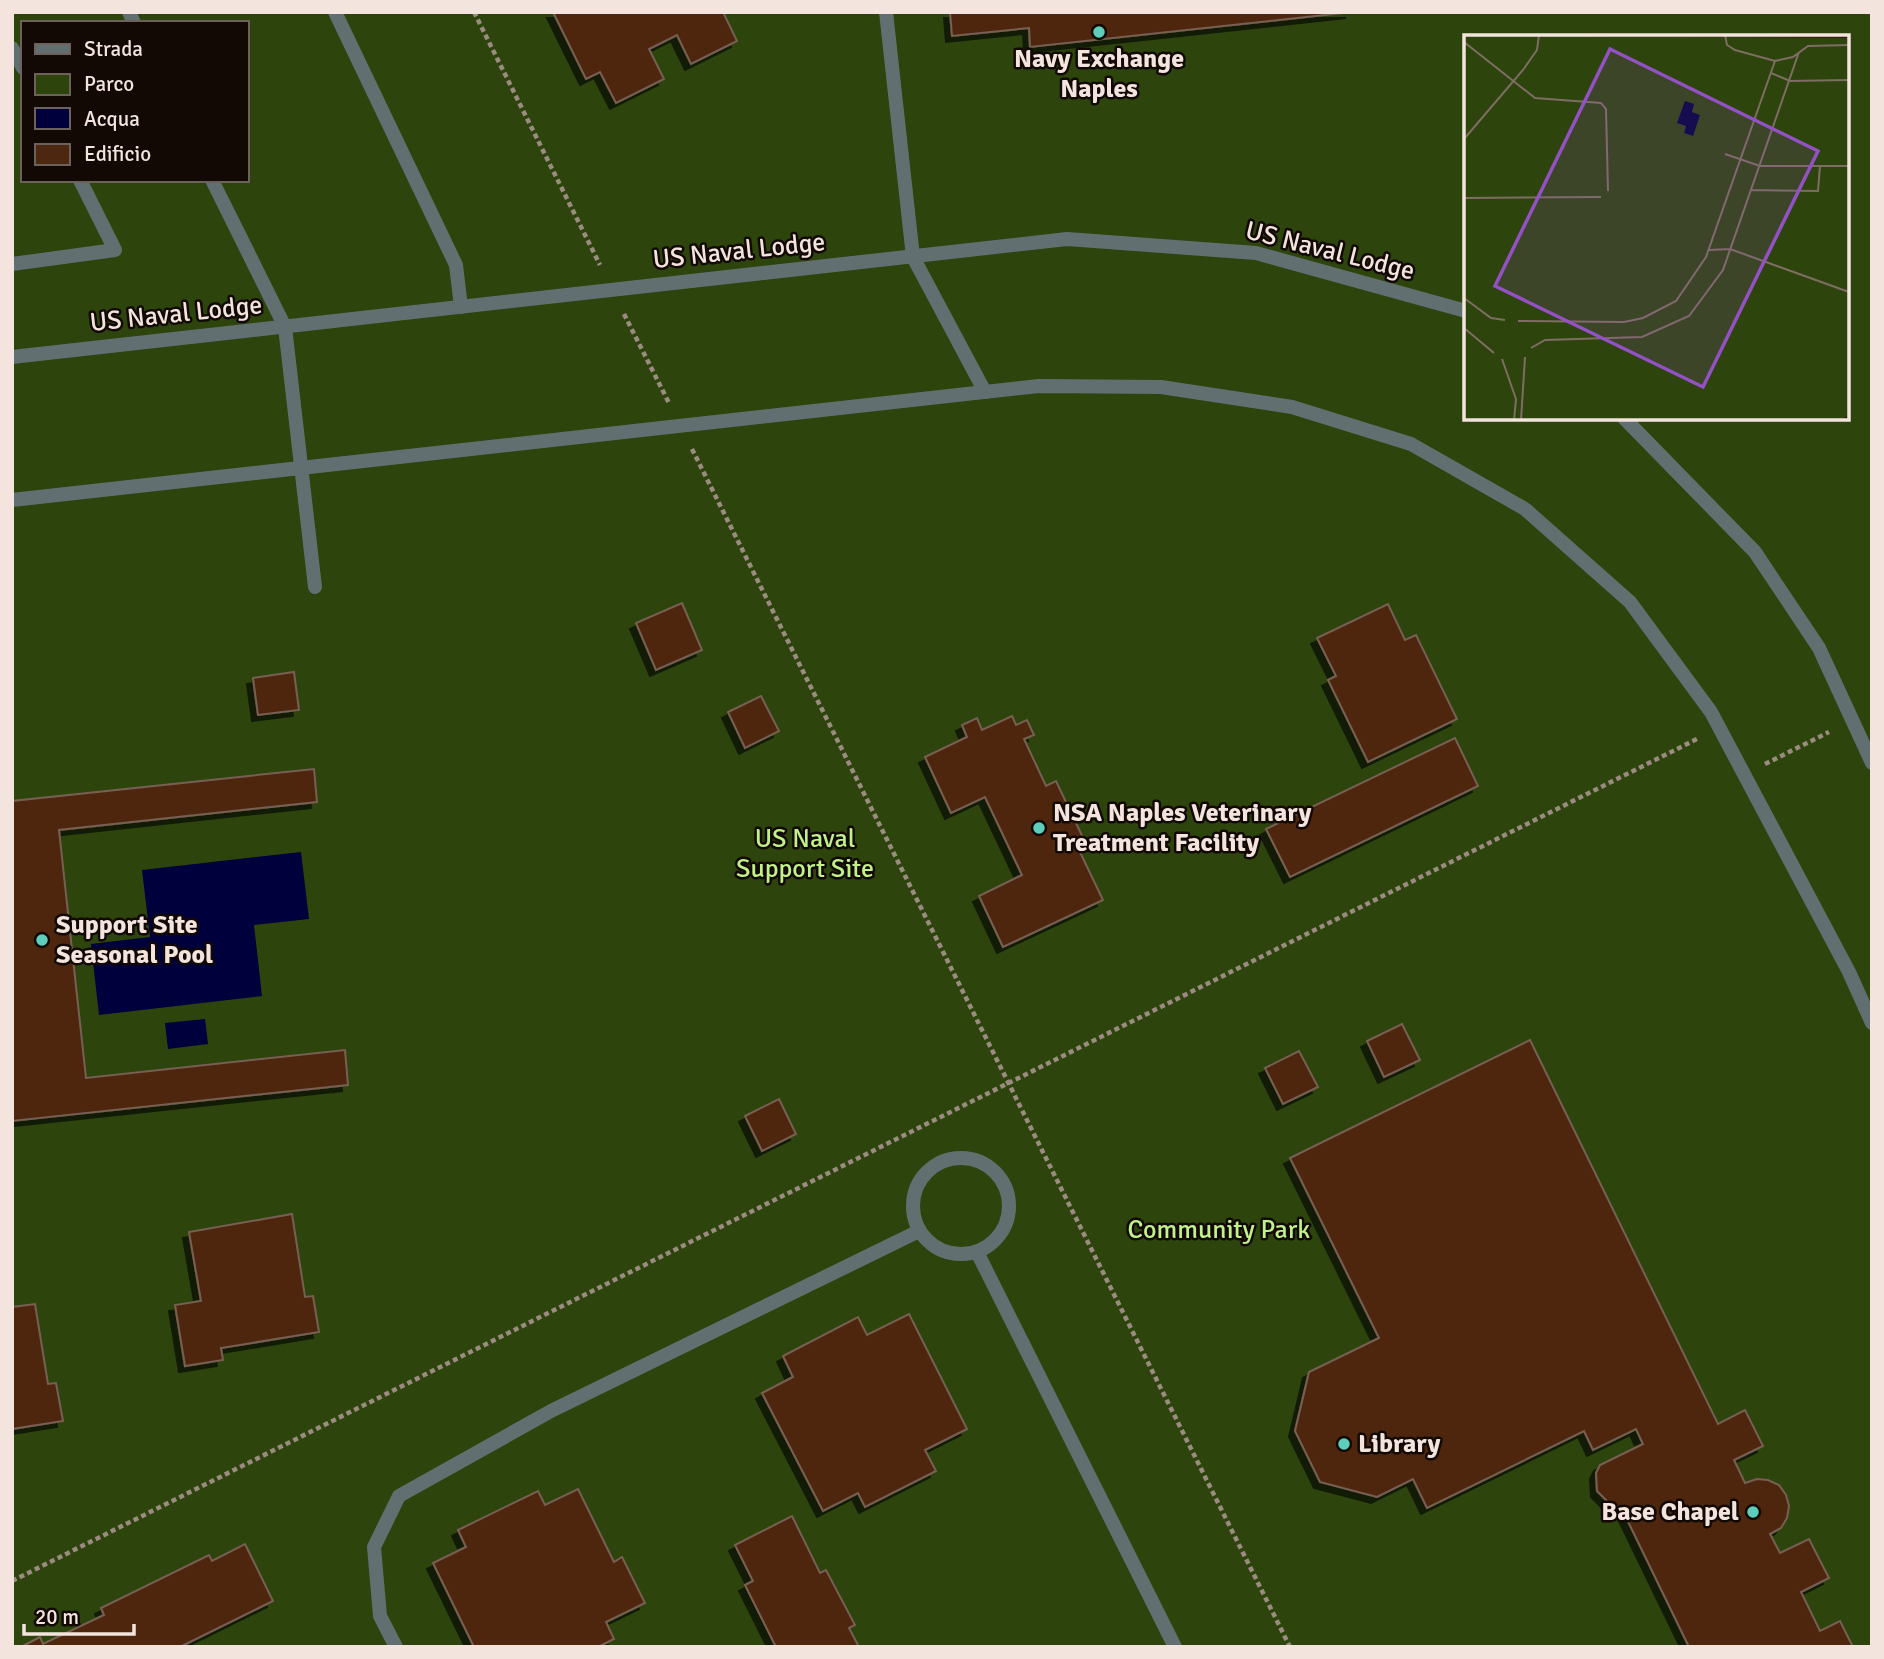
<svg xmlns="http://www.w3.org/2000/svg" width="1884" height="1659" font-family="Signika,sans-serif">
	<style>
		.green { fill: #2d440c; fill-rule: evenodd }
		.water { fill: #00003d }
		.building { fill: #4e2710; stroke: #775f53; stroke-width: 2; filter: url(#shadow) }
		.lines { fill: none; stroke-linecap: round; stroke-linejoin: round }
		.path { stroke: #9b8b81; stroke-width: 4.5; stroke-dasharray: 5 3.5; stroke-linecap: butt }
		.lane { stroke: #626f71; stroke-width: 14 }
		.street { stroke: #626f71; stroke-width: 14 }
		.poi-dot { fill: #5ccebb; stroke: #120905; stroke-width: 2.5 }
		.labels { text-anchor: middle; dominant-baseline: central; stroke-width: 5; stroke-linejoin: round; paint-order: stroke }
		.poi-label { font-size: 26px; font-weight: bold; fill: #f3e5dd; stroke: #120905; text-anchor: start }
		.street-label { font-size: 26px; fill: #f3e5dd; stroke: #120905 }
		.park-label { font-size: 26px; fill: #c0f288; stroke: #120905 }
		.inset-road { fill: none; stroke: #7e6d63; stroke-width: 2 }
		.view { fill: #9351c5; fill-opacity: 0.15; stroke: #9351c5; stroke-width: 3.5 }
		.inset-edge { fill: none; stroke: #f3e5dd; stroke-width: 3.5 }
	</style>
	<defs>
		<filter id="shadow"><feDropShadow dx="-6" dy="6" stdDeviation="0" flood-color="#0009"/></filter>
	</defs>
	<rect width="100%" height="100%" fill="#301d11"/>
	<path class="green" d="M12,12H1872V1647H12ZM23,23H247V180H23ZM1466,37H1847V418H1466Z"/>
	<g class="water">
		<polygon points="301,852 309,919 254,925 262,996 99,1015 91,944 150,937 142,870"/>
		<polygon points="205,1019 208,1044 168,1049 165,1023"/>
	</g>
	<g class="building">
		<polygon points="553,12 723,12 737,41 691,64 677,35 649,49 664,79 616,103 600,72 586,79"/>
		<polygon points="950,12 1352,12 1030,47 1029,28 952,36"/>
		<polygon points="682,603 702,650 656,670 636,623"/>
		<polygon points="1388,604 1405,640 1416,635 1457,719 1368,762 1328,680 1336,676 1317,638"/>
		<polygon points="294,672 299,710 258,715 253,678"/>
		<polygon points="761,696 779,731 745,748 728,712"/>
		<polygon points="1012,716 1016,725 1027,720 1034,735 1024,739 1046,786 1056,781 1086,844 1078,848 1103,900 1003,947 979,896 1022,875 985,797 951,813 925,757 967,737 962,725 977,718 982,730"/>
		<polygon points="1455,738 1478,786 1290,877 1266,829"/>
		<polygon points="314,769 317,802 59,830 86,1078 345,1050 348,1085 12,1121 12,801"/>
		<polygon points="1402,1024 1420,1060 1384,1077 1367,1041"/>
		<polygon points="1530,1040 1718,1424 1745,1410 1763,1446 1734,1460 1745,1483 1757,1479 1768,1480 1779,1485 1786,1495 1789,1506 1787,1518 1781,1528 1770,1534 1780,1553 1809,1539 1829,1578 1801,1592 1820,1631 1840,1621 1853,1647 1689,1647 1621,1507 1611,1505 1597,1491 1596,1473 1600,1465 1643,1444 1636,1429 1593,1450 1584,1431 1427,1508 1413,1479 1377,1497 1320,1482 1295,1431 1309,1372 1379,1338 1290,1158"/>
		<polygon points="1299,1051 1318,1087 1283,1104 1265,1068"/>
		<polygon points="779,1099 796,1134 762,1151 745,1116"/>
		<polygon points="292,1214 305,1297 313,1296 319,1332 221,1348 223,1360 185,1366 175,1305 201,1301 189,1232"/>
		<polygon points="35,1304 48,1384 56,1383 63,1421 12,1429 12,1307"/>
		<polygon points="909,1314 967,1429 925,1450 936,1471 865,1507 858,1493 823,1511 762,1393 793,1377 783,1356 858,1317 867,1335"/>
		<polygon points="578,1489 614,1562 622,1557 645,1603 606,1622 614,1639 598,1647 474,1647 433,1563 466,1547 458,1530 538,1491 545,1505"/>
		<polygon points="792,1516 820,1573 826,1570 855,1625 849,1628 859,1647 776,1647 745,1585 753,1581 735,1545"/>
		<polygon points="245,1544 273,1601 180,1647 21,1647 40,1637 43,1644 104,1615 101,1608 209,1555 212,1561"/>
	</g>
	<g class="lines">
		<g class="path">
			<polyline points="474,12 600,265"/>
			<polyline points="624,314 669,403"/>
			<polyline points="692,449 1290,1647"/>
			<polyline points="1765,764 1829,732"/>
			<polyline points="12,1581 1697,739"/>
		</g>
		<g class="lane">
			<polyline points="12,48 23,68"/>
			<polyline points="12,264 115,250 80,180"/>
		</g>
		<g class="street">
			<polyline points="129,12 134,23"/>
			<polyline points="335,12 456,265 461,307"/>
			<polyline points="886,12 913,257 985,392"/>
			<polyline points="212,180 285,327 315,587"/>
			<polyline points="12,357 1067,239 1256,253 1466,311"/>
			<polyline points="1624,418 1755,552 1819,648 1872,763"/>
			<polyline points="12,500 1039,386 1161,387 1292,407 1411,444 1525,509 1630,602 1711,712 1849,972 1872,1023"/>
			<circle cx="961" cy="1206" r="48"/>
			<polyline points="977,1252 1175,1647"/>
			<polyline points="396,1647 380,1616 374,1547 399,1496 551,1411 919,1231"/>
		</g>
	</g>
	<g class="poi-dot">
		<circle cx="1099" cy="32" r="7"/>
		<circle cx="1039" cy="828" r="7"/>
		<circle cx="42" cy="940" r="7"/>
		<circle cx="1344" cy="1444" r="7"/>
		<circle cx="1753" cy="1512" r="7"/>
	</g>
	<g class="labels">
		<g class="poi-label">
			<text x="1099" y="59" text-anchor="middle">Navy Exchange<tspan x="1099" dy="30">Naples</tspan></text>
			<text x="1053" y="813">NSA Naples Veterinary<tspan x="1053" dy="30">Treatment Facility</tspan></text>
			<text x="56" y="925">Support Site<tspan x="56" dy="30">Seasonal Pool</tspan></text>
			<text x="1358" y="1444">Library</text>
			<text x="1739" y="1512" text-anchor="end">Base Chapel</text>
		</g>
		<g class="street-label">
			<text transform="translate(739 251) rotate(-6)">US Naval Lodge</text>
			<text transform="translate(1330 251) rotate(14)">US Naval Lodge</text>
			<text transform="translate(176 314) rotate(-6)">US Naval Lodge</text>
		</g>
		<g class="park-label">
			<text x="805" y="839">US Naval<tspan x="805" dy="30">Support Site</tspan></text>
			<text x="1219" y="1230">Community Park</text>
		</g>
	</g>
	<g transform="translate(1464 35)">
		<rect width="385" height="385" fill="#301d11"/>
		<path d="M0,0L385,3V379L378,385H0Z" fill="#2d440c"/>
		<path d="M221,66L230,69L228,77L236,80L229,101L220,98L222,91L213,88Z" fill="#00003d"/>
		<path class="inset-road" d="M261,0L263,10L271,15L311,26L329,22L344,11L385,10M0,7L71,63L137,68L142,74L144,156M307,38L326,46L385,45M0,104L59,35L73,15L75,0M261,119L296,131H385M287,155L354,156L356,131M0,163L137,162M245,215L266,214L385,257M0,263L27,283L41,285M54,286L160,287L179,283L212,266L242,222L311,26M0,293L30,318M67,313L81,305L178,302L225,281L259,235L335,17M38,324L52,364L50,385M57,385L61,322"/>
		<path class="view" d="M146,14L354,116L239,352L31,251Z"/>
		<rect width="385" height="385" class="inset-edge"/>
	</g>
	<rect width="1884" height="1659" fill="none" stroke="#f3e5dd" stroke-width="28"/>
	<rect x="21" y="21" width="228" height="161" fill="#120905" stroke="#6c615b" stroke-width="2"/>
	<rect x="35" y="44" width="35" height="10" fill="#626f71" stroke="#6c615b" stroke-width="2"/>
	<text x="84" y="56" font-size="21" fill="#f3e5dd">Strada</text>
	<rect x="35" y="74" width="35" height="21" fill="#2d440c" stroke="#6c615b" stroke-width="2"/>
	<text x="84" y="91" font-size="21" fill="#f3e5dd">Parco</text>
	<rect x="35" y="108" width="35" height="21" fill="#00003d" stroke="#6c615b" stroke-width="2"/>
	<text x="84" y="126" font-size="21" fill="#f3e5dd">Acqua</text>
	<rect x="35" y="144" width="35" height="21" fill="#4e2710" stroke="#6c615b" stroke-width="2"/>
	<text x="84" y="161" font-size="21" fill="#f3e5dd">Edificio</text>
	<path d="M24 1624v10h110v-10" fill="none" stroke="#f3e5dd" stroke-width="3.5"/>
	<text x="35" y="1624" font-size="21" fill="#f3e5dd" stroke="#120905" stroke-width="5" paint-order="stroke">20 m</text>
</svg>
